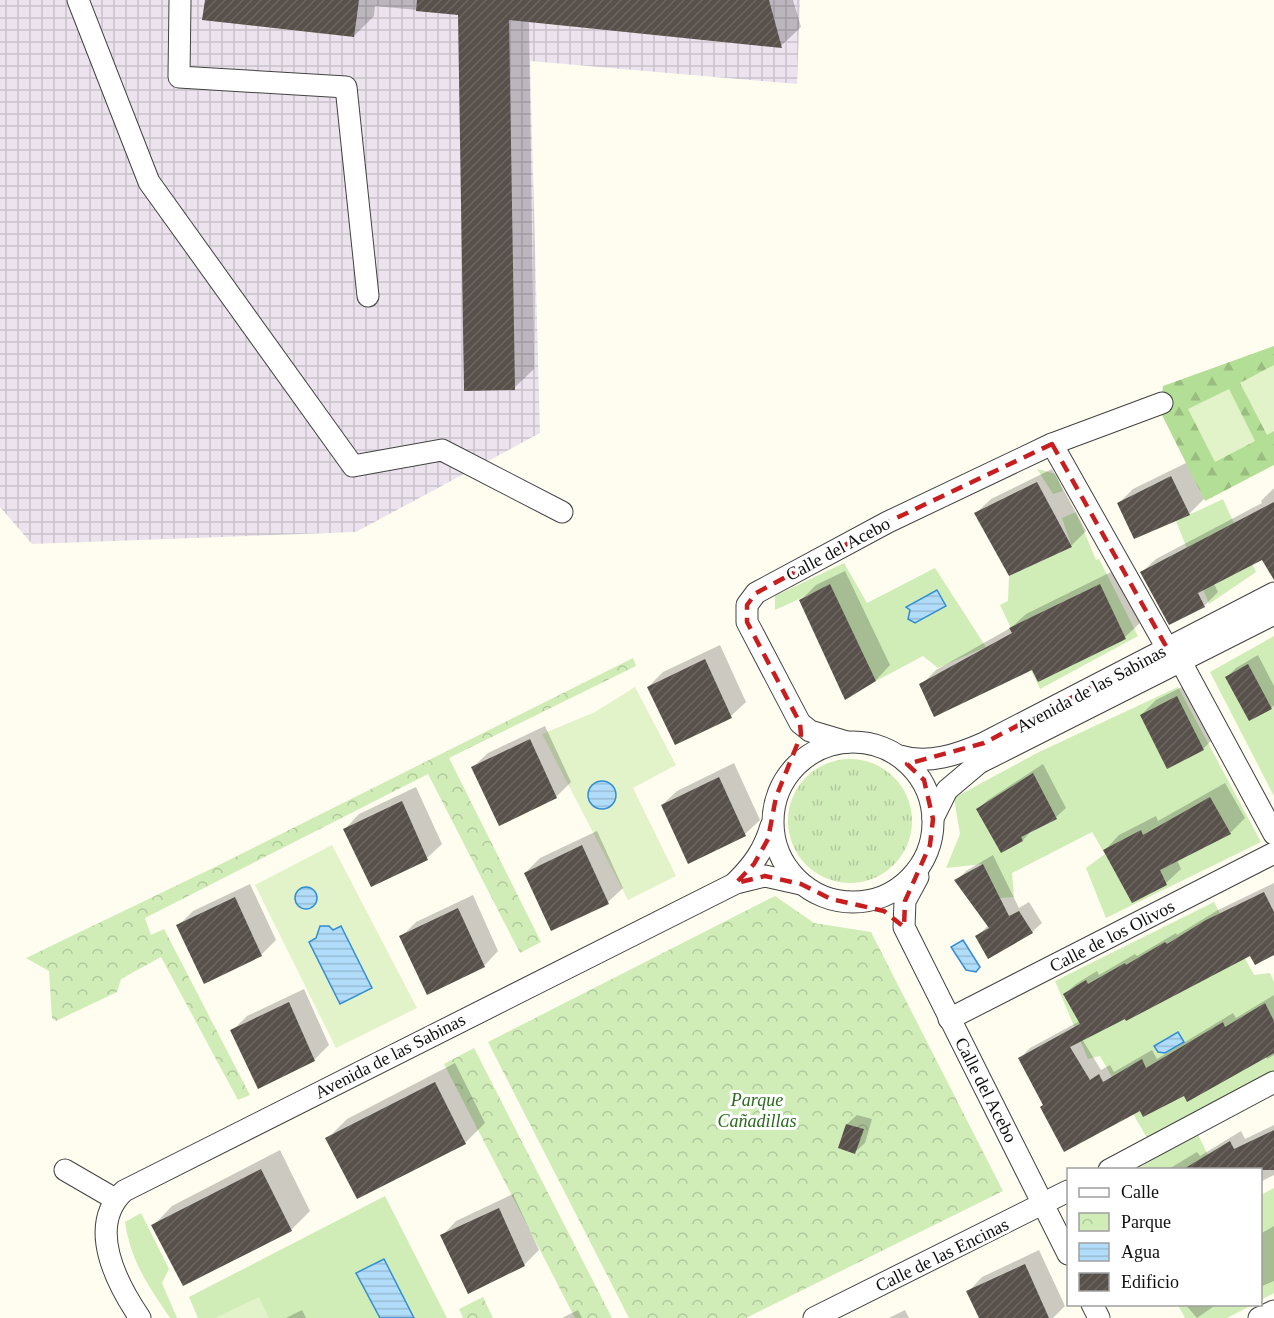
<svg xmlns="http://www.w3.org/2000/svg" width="1274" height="1318" font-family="Georgia,serif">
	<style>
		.industrial { fill: url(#industrial-grid) }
		.grass { fill: url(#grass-tufts) }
		.forest { fill: url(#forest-firs) }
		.park { fill: url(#park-crowns) }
		.garden { fill: #d0ecb7 }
		.pitch { fill: #e3f3c9 }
		.water { fill: url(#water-rules); stroke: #348ed5; stroke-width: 1.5 }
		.shadow { fill: #0003 }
		.building { fill: url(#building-hatch) }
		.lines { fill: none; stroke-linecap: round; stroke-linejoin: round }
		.street-casing { stroke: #424242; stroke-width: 23 }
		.street { stroke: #fff; stroke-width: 21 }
		.marked { fill: none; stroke: #c81e1f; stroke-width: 4.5; stroke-dasharray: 12 8; stroke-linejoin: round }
		.labels { text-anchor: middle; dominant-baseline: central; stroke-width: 6; stroke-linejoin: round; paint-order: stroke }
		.street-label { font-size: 18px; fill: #0f0f0f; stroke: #fff }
		.park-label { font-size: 18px; font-style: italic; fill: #286b1a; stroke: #fff }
	</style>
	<defs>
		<pattern id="industrial-grid" width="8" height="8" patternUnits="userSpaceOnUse" patternTransform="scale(1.5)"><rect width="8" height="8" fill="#ede3ee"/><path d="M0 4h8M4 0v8" fill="none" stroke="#cac2cb"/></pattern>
		<pattern id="grass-tufts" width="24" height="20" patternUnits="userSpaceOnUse" patternTransform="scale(1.5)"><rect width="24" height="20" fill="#d0ecb7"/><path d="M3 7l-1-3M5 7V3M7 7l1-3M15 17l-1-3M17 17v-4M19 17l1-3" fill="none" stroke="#b1c99c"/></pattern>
		<pattern id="forest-firs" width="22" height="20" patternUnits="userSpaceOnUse" patternTransform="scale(1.5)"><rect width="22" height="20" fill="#b3de95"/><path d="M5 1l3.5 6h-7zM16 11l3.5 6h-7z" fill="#99bd7f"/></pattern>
		<pattern id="park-crowns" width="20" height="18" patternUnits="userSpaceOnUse" patternTransform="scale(1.5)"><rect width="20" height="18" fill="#d0ecb7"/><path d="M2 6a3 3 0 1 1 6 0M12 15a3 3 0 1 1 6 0" fill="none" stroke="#b1c99c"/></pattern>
		<pattern id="water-rules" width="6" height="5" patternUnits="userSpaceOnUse" patternTransform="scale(1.5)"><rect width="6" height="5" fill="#b1dcfa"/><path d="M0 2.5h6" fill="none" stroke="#97bcd5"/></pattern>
		<pattern id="building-hatch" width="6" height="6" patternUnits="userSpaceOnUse" patternTransform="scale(1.5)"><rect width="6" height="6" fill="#58504a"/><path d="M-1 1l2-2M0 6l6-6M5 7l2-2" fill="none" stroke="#6b6560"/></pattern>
	</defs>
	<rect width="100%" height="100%" fill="#fffdf0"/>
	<polygon class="industrial" points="0,0 800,0 797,84 530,61 540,433 356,532 32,544 0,507"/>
	<circle class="grass" cx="850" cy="821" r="62"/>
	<polygon class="forest" points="1274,346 1274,465 1205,501 1160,411 1163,386"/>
	<g class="park">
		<polygon points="633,658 636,666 449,758 541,942 520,953 428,774 145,918 151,935 164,929 250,1095 238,1100 161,957 121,979 117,992 56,1021 52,1018 49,971 26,958 217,866"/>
		<polygon points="775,896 814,923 871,932 1003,1191 746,1318 629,1318 488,1042"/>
		<polygon points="474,1048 612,1318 575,1318 444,1064"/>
		<polygon points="483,1297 493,1318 463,1318 459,1309"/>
	</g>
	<g class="garden">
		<polygon points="1037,469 1056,474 1063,491 1053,494"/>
		<polygon points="1223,499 1256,572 1209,604 1176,521"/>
		<polygon points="1076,512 1096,560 1099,559 1138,636 1040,689 1000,605 1008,601 1009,576 1072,547 1062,518"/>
		<polygon points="844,563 867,603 935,568 986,647 938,668 923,656 876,681 830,585 775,610 775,596"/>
		<polygon points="1274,636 1274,796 1210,672"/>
		<polygon points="1178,687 1261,842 1106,918 1086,868 1105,854 1092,832 1012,873 1014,897 1000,898 983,864 946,868 960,834 954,798 1037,753"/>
		<polygon points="1214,902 1254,975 1270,973 1274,982 1274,1073 1147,1138 1100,1056 1088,1059 1055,981"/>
		<polygon points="1197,1133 1215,1169 1136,1170"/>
		<polygon points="1274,1188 1274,1293 1261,1300 1261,1195"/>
		<polygon points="385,1196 447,1318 198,1318 189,1297"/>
		<path d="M141,1213L169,1269L162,1283L177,1318H170C148,1285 131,1262 125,1222Z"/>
		<polygon points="1178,1305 1252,1305 1227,1318 1185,1318"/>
	</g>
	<g class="pitch">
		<polygon points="1274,365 1274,431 1267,435 1240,383"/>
		<polygon points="1229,389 1255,441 1215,462 1188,409"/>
		<polygon points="635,687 676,765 633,788 676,876 628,900 542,734 595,712"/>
		<polygon points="332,845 417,1008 336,1048 255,885"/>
		<polygon points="259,1297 269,1318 215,1318"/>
	</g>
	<g class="water">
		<polygon points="937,590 946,606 915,623 908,619 910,610 906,607"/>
		<circle cx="602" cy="795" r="14"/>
		<circle cx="306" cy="898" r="11"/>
		<polygon points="320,926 329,926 333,930 341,926 372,988 340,1004 309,942 316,938"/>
		<polygon points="963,940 980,967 976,972 966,970 951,947"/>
		<polygon points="1178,1032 1184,1042 1165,1053 1158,1052 1154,1046"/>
		<polygon points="384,1259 414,1318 380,1318 356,1273"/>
	</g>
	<g class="shadow">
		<polygon points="206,0 793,0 801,27 781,46 529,21 534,369 514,388 460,14 375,6 374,16 354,36"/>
		<polygon points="1186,463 1204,499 1189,514 1118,504 1133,489"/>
		<polygon points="1052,469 1086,531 1071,546 976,513 991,499"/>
		<polygon points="1274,488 1274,560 1262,558 1214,584 1218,592 1204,606 1142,572 1156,559 1262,503 1261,501"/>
		<polygon points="1115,570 1140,623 1125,637 1039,680 1032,668 921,685 936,670 1012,627 1026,614"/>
		<polygon points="845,571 890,665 876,680 846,698 801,600 816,585"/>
		<polygon points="720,645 746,702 731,716 648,687 663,672"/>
		<polygon points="1258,655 1274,686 1274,705 1271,708 1227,677 1236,668"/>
		<polygon points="1192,682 1218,734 1203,749 1168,767 1141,715 1156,700"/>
		<polygon points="545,726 571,782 556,797 473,767 488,753"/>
		<polygon points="734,763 760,820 745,834 662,805 677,791"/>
		<polygon points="1043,764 1066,808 1056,817 1032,830 1023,840 1001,851 978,809 988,800"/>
		<polygon points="1225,783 1245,818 1230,833 1177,860 1181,869 1166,883 1132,901 1105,850 1119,835 1156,816 1158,821"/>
		<polygon points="416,787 442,844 427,858 345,829 359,814"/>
		<polygon points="597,831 623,888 608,902 525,873 540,858"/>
		<polygon points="993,855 1019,908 1029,902 1042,923 1032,932 977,936 989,925 956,881 966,871"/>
		<polygon points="1274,883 1274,954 1250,954 1082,1039 1101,1070 1110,1065 1114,1072 1152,1050 1157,1059 1233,1013 1236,1018 1274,995 1274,1055 1267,1059 1265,1056 1184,1094 1141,1109 1045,1105 1020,1058 1030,1048 1080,1021 1065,994 1076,984 1097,971 1099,975 1135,954 1137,956 1176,933 1177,935 1218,910"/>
		<polygon points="250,884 276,940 261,955 178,926 193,911"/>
		<polygon points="473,895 498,951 484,966 401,937 416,922"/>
		<polygon points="304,989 329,1045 314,1060 232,1031 247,1016"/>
		<polygon points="455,1063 485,1123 465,1143 327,1139 347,1119"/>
		<polygon points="857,1115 872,1119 865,1143 855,1152 840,1147 847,1124"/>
		<polygon points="1274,1125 1274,1175 1260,1182 1260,1170 1167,1170 1197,1152 1200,1156 1241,1131 1245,1139"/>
		<polygon points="280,1150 310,1211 291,1230 153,1226 172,1206"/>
		<polygon points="513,1194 539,1250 524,1265 442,1236 456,1221"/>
		<polygon points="1274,1226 1274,1281 1260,1287 1260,1234"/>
		<polygon points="1039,1250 1065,1306 1053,1318 980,1318 968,1292 982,1277"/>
		<polygon points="1185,1304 1217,1304 1197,1318"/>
		<polygon points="302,1310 306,1318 286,1318"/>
		<polygon points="578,1310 582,1318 562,1318"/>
		<polygon points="905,1310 909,1318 889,1318"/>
	</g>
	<g class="building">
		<polygon points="205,0 359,0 354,37 202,20"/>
		<polygon points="417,0 769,0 782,48 509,20 515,390 464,391 458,15 416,11"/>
		<polygon points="1171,476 1190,515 1134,539 1117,503"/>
		<polygon points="1037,482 1072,547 1009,576 974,513"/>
		<polygon points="1274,502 1274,580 1262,560 1198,593 1205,607 1169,625 1140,572"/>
		<polygon points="830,584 876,681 845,700 799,600"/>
		<polygon points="1100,584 1126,639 1038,682 1032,670 934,717 919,684 1012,633 1009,628"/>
		<polygon points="705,659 732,718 675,745 647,687"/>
		<polygon points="1248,664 1272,709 1249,721 1225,677"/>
		<polygon points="1177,696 1204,750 1167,769 1140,715"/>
		<polygon points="530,739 557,798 499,826 471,767"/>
		<polygon points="1033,773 1057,819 1021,837 1023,841 1001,853 976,809"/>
		<polygon points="719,777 746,836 688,864 661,805"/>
		<polygon points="1210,797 1231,834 1160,870 1167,885 1132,903 1103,850 1141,830 1143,835"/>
		<polygon points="402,801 428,860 371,887 343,829"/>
		<polygon points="582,845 609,904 551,931 524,873"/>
		<polygon points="983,864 1009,916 1019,911 1033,933 988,959 975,936 989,928 954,880"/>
		<polygon points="1264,892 1274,912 1274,955 1255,965 1250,956 1126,1021 1125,1019 1070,1047 1090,1080 1099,1074 1103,1082 1142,1059 1146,1068 1223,1022 1225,1027 1265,1003 1274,1021 1274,1053 1187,1102 1184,1096 1143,1117 1140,1111 1064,1152 1040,1107 1043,1105 1018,1058 1080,1024 1063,994 1086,980 1088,984 1125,963 1126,965 1165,942 1167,944 1206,920"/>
		<polygon points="235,897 262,956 204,984 176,925"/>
		<polygon points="458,908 485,967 427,995 399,936"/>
		<polygon points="289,1002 315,1061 258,1089 230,1030"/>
		<polygon points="435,1082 466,1144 357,1199 325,1138"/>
		<polygon points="846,1124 864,1129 855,1154 838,1148"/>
		<polygon points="1274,1130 1274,1170 1182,1170 1230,1141 1234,1149"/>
		<polygon points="261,1169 292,1231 183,1286 151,1225"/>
		<polygon points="499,1208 525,1266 468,1294 440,1235"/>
		<polygon points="1025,1264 1049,1318 979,1318 966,1291"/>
	</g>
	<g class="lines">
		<defs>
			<g id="street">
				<polyline points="78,0 149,182 353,466 442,450 562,512"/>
				<polyline points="180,0 179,77 346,87 368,296"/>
				<polyline points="1052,444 1167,648"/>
				<polyline points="1181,662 1274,834"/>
				<circle cx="853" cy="822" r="80"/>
				<polyline points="847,742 810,731 800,723 747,622 747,605 756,593 888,522 1052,444 1162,403"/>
				<path d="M900,756C928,765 959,754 984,743L1274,593"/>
				<polyline points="933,818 947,790 979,763 1274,614"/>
				<polyline points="918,877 905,901 904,927 1068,1254"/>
				<path d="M736,882C753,865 764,850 771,826"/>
				<polyline points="949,1019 1274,853"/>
				<polyline points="65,1170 115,1199"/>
				<polyline points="1109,1170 1274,1082"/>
				<polyline points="1092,1304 1099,1318"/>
				<path d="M140,1318C117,1284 86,1226 124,1191L736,883L765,876L801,884"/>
				<polyline points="814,1318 1068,1191"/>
				<polyline points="1259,1318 1274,1311"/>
			</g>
		</defs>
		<use href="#street" class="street-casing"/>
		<use href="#street" class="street"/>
	</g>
	<path class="marked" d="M1052,444L1167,648L984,743L907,764L924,780L933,819L930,845L905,901L904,927L884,911L831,899L801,884L765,876L736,883L754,864L768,839L776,797L801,735L800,723L747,622V605L756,593L888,522Z"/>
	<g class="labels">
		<g class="street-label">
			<text transform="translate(838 549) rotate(-28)">Calle del Acebo</text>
			<text transform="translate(1091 689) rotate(-28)">Avenida de las Sabinas</text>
			<text transform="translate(1112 936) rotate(-27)">Calle de los Olivos</text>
			<text transform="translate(390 1056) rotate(-27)">Avenida de las Sabinas</text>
			<text transform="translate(986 1090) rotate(63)">Calle del Acebo</text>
			<text transform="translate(942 1255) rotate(-26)">Calle de las Encinas</text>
		</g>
		<g class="park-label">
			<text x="757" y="1100">Parque<tspan x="757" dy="21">Cañadillas</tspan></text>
		</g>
	</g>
	<rect x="1067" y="1168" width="195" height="138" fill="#ffffff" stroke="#9f9f9f" stroke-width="1.5"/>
	<rect x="1079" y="1188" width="30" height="9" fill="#ffffff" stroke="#9f9f9f" stroke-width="1.5"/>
	<text x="1121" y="1198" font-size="18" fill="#0f0f0f">Calle</text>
	<rect x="1079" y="1213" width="30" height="18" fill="url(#park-crowns)" stroke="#9f9f9f" stroke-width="1.5"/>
	<text x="1121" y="1228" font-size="18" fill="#0f0f0f">Parque</text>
	<rect x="1079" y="1243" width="30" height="18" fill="url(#water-rules)" stroke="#9f9f9f" stroke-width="1.5"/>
	<text x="1121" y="1258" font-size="18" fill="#0f0f0f">Agua</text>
	<rect x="1079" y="1273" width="30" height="18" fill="url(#building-hatch)" stroke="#9f9f9f" stroke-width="1.5"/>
	<text x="1121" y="1288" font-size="18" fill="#0f0f0f">Edificio</text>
</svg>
